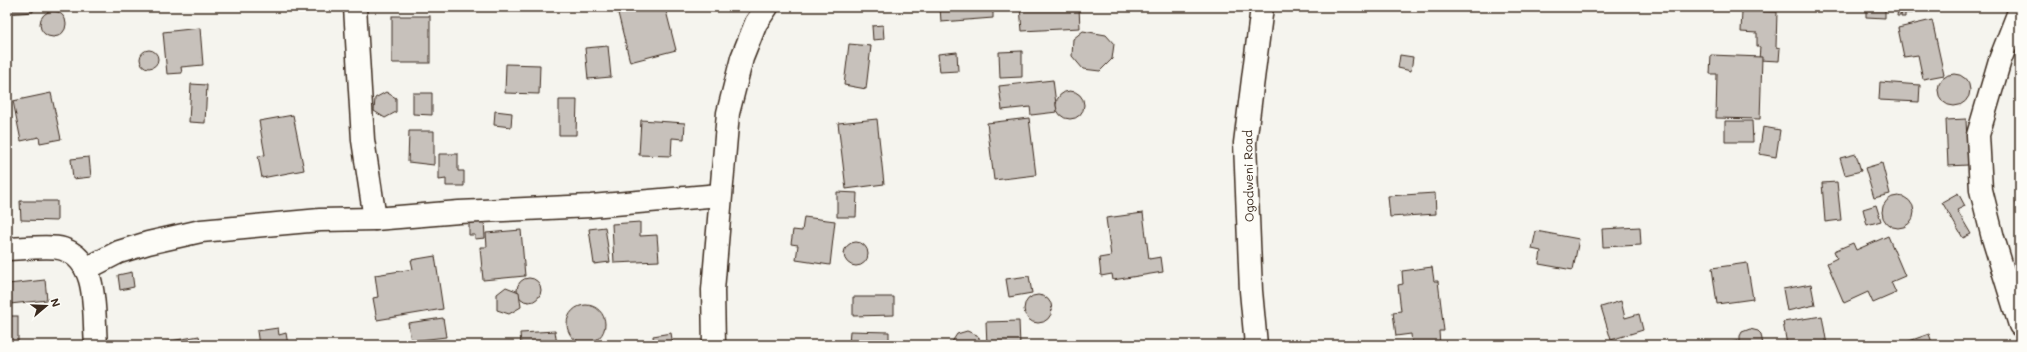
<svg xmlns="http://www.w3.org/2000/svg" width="2027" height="352" font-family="Mali,sans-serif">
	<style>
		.building { fill: #c7c1bb; stroke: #3b2a1e }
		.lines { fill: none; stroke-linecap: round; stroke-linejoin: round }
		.minor-casing { stroke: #3b2a1e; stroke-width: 25 }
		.minor { stroke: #fdfcf7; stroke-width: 22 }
		.labels { text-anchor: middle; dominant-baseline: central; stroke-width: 3; stroke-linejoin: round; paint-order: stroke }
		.street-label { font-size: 12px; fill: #3b2a1e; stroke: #fdfcf7 }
	</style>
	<rect width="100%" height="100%" fill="#f5f4ee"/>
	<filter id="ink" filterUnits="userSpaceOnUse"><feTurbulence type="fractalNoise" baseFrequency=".025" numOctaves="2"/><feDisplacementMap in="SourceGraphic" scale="8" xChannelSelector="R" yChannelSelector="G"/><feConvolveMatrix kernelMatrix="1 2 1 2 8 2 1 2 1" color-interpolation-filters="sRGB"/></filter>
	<g filter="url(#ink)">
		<g class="building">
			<polygon points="7,7 33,7 33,12 7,14"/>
			<polygon points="625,7 665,7 676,50 630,62 617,9"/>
			<polygon points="940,7 993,7 993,18 941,22"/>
			<polygon points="1020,7 1079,8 1080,28 1022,31"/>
			<polygon points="1866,7 1885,7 1885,18 1866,17"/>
			<polygon points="1898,8 1901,8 1900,16 1897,16"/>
			<polygon points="1902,8 1913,9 1913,13 1905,13 1905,17 1901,17"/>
			<circle cx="53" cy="24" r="13"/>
			<polygon points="1742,11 1777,12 1776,47 1780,48 1779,61 1759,60 1760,47 1757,47 1757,33 1741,32"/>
			<rect x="392" y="16" width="38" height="47"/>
			<polygon points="1932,20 1944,75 1923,79 1918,55 1904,57 1898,28"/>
			<polygon points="883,25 884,39 873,40 872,26"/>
			<polygon points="200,28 203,65 181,67 182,73 167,74 163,32"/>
			<polygon points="1083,31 1106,35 1114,44 1112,59 1100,71 1083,69 1072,56 1073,39"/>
			<polygon points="849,44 871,46 866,89 844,85"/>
			<polygon points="608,46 611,77 588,79 585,48"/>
			<circle cx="149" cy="59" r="9"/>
			<polygon points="1022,51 1022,77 1000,78 999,52"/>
			<polygon points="957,52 958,71 940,72 938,54"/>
			<polygon points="1400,55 1413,57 1411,71 1398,68"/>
			<polygon points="1711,55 1762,57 1760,119 1716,118 1717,74 1710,74"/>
			<polygon points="506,64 540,65 539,94 505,93"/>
			<circle cx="1954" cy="90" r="16"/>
			<polygon points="1053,80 1057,112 1031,115 1030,107 1002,110 999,86"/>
			<polygon points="1880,82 1920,85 1919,102 1879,100"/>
			<polygon points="191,84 207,85 205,123 189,122"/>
			<circle cx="1070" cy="105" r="14"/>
			<polygon points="386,92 396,98 396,112 385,118 374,111 375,98"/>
			<polygon points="51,93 61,139 40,143 39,137 21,141 13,101"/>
			<polygon points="413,93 432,93 432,115 413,114"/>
			<polygon points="559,100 577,100 576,135 559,135"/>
			<polygon points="495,111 512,113 511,127 494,125"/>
			<polygon points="293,115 304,170 262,178 258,156 265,155 259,121"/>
			<polygon points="1029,118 1036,175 994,180 987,123"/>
			<polygon points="877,119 884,184 846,189 838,123"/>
			<polygon points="1966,119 1968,165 1948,166 1946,120"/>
			<polygon points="641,120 685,123 684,139 672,138 671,156 639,155"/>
			<polygon points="1725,121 1752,121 1753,142 1725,142"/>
			<polygon points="1763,127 1780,130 1776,157 1759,154"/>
			<polygon points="409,131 434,131 434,165 408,162"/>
			<polygon points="439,154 458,154 458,171 464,171 464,186 446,186 446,179 439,180"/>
			<polygon points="1856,154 1861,171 1845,175 1840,158"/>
			<polygon points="89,157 91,177 73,179 71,159"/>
			<polygon points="1882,163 1890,194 1874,198 1865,168"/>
			<polygon points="1837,182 1841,220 1825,222 1822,183"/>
			<polygon points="837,192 857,193 856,217 837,217"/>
			<polygon points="1435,193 1436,214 1390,217 1388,196"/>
			<polygon points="1958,193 1965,206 1957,210 1971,234 1963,238 1942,202"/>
			<circle cx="1898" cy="212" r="16"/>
			<polygon points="20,201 57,201 57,221 21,220"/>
			<polygon points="2020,201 2020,222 2016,202"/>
			<polygon points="1876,205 1881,221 1867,225 1863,209"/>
			<polygon points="1143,213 1149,259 1161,257 1163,272 1113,280 1112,274 1101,276 1099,258 1111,256 1106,218"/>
			<polygon points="804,217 835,221 830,265 796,260 798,245 791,244 793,230 802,231"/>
			<polygon points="469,219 484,219 485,238 475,239 475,235 469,235"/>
			<polygon points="640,222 640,236 657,235 659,261 614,263 612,224"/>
			<polygon points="605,227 610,262 594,264 589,229"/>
			<polygon points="1640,227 1641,245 1603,247 1602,229"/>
			<polygon points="521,230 525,276 483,280 480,247 487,247 486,233"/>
			<polygon points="1536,231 1579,239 1573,270 1539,264 1541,251 1532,249"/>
			<polygon points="1888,236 1905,276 1891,282 1896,293 1873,303 1868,292 1844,303 1827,263 1837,258 1834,251 1853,243 1856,250"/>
			<circle cx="856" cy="254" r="12"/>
			<polygon points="435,256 443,309 377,320 373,298 378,297 375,275 413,269 411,260"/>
			<polygon points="1747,263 1753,299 1717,304 1712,268"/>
			<polygon points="1432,267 1434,281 1438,281 1444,331 1439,331 1440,345 1412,345 1411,334 1396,336 1393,312 1401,311 1398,285 1403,284 1402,271"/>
			<polygon points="132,272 134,287 120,290 118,275"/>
			<polygon points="1029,276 1032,293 1009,297 1006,279"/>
			<circle cx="529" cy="290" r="12"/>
			<polygon points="45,280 47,300 10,304 8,284"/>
			<polygon points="1811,284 1815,305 1787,311 1783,289"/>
			<polygon points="506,287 519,292 521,307 509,314 497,310 497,294"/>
			<circle cx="1038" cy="309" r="14"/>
			<polygon points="853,297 894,297 894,315 853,316"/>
			<polygon points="1621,301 1625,318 1639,314 1643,330 1611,340 1601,307"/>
			<circle cx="586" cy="324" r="19"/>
			<rect x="7" y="316" width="11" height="29"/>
			<polygon points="1822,316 1827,345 1787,345 1783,322"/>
			<polygon points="443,318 446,337 411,341 408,323"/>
			<polygon points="1019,321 1020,345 987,345 986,322"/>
			<polygon points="278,328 279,335 286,333 288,345 259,345 257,331"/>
			<polygon points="1750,329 1758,331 1761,334 1763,345 1740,345 1740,336 1742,332"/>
			<polygon points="555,331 557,345 521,345 520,333"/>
			<polygon points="850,331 889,332 889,345 849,345"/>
			<polygon points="967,331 977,335 983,345 950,345 957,334"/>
			<polygon points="671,333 673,345 654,345 653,336"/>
			<polygon points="1929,334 1933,345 1898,345"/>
			<polygon points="199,336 201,345 165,345 165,342"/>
			<polygon points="1738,341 1739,345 1720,345"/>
		</g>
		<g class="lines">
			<defs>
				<g id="minor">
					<polyline points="355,7 363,140 375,219"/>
					<polyline points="2020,9 2000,60 1978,135 1981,190 1993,238 2020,325"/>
					<path d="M7,249C20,249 51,245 63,249C100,261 93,314 96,345"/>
					<polyline points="86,269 119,252 148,243 201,231 320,220 375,219 459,212 591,206 720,195"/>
					<polyline points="714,345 713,290 728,113 742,58 756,23 767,7"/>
					<polyline points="1256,345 1251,291 1245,143 1262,7"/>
				</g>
			</defs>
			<use href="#minor" class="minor-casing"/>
			<use href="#minor" class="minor"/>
		</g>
	</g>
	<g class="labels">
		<g class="street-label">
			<text transform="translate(1248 176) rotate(-91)">Ogodweni Road</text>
		</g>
	</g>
	<rect width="2027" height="352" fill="none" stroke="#fdfcf7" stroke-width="24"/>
	<rect x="12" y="12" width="2003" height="328" fill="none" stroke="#3b2a1e" stroke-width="1.5" filter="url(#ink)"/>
	<g transform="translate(46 306) rotate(71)" stroke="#fdfcf7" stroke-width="3" paint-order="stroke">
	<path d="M0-3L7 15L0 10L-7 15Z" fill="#3b2a1e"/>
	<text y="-6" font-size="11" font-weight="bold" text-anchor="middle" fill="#3b2a1e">N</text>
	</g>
</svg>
